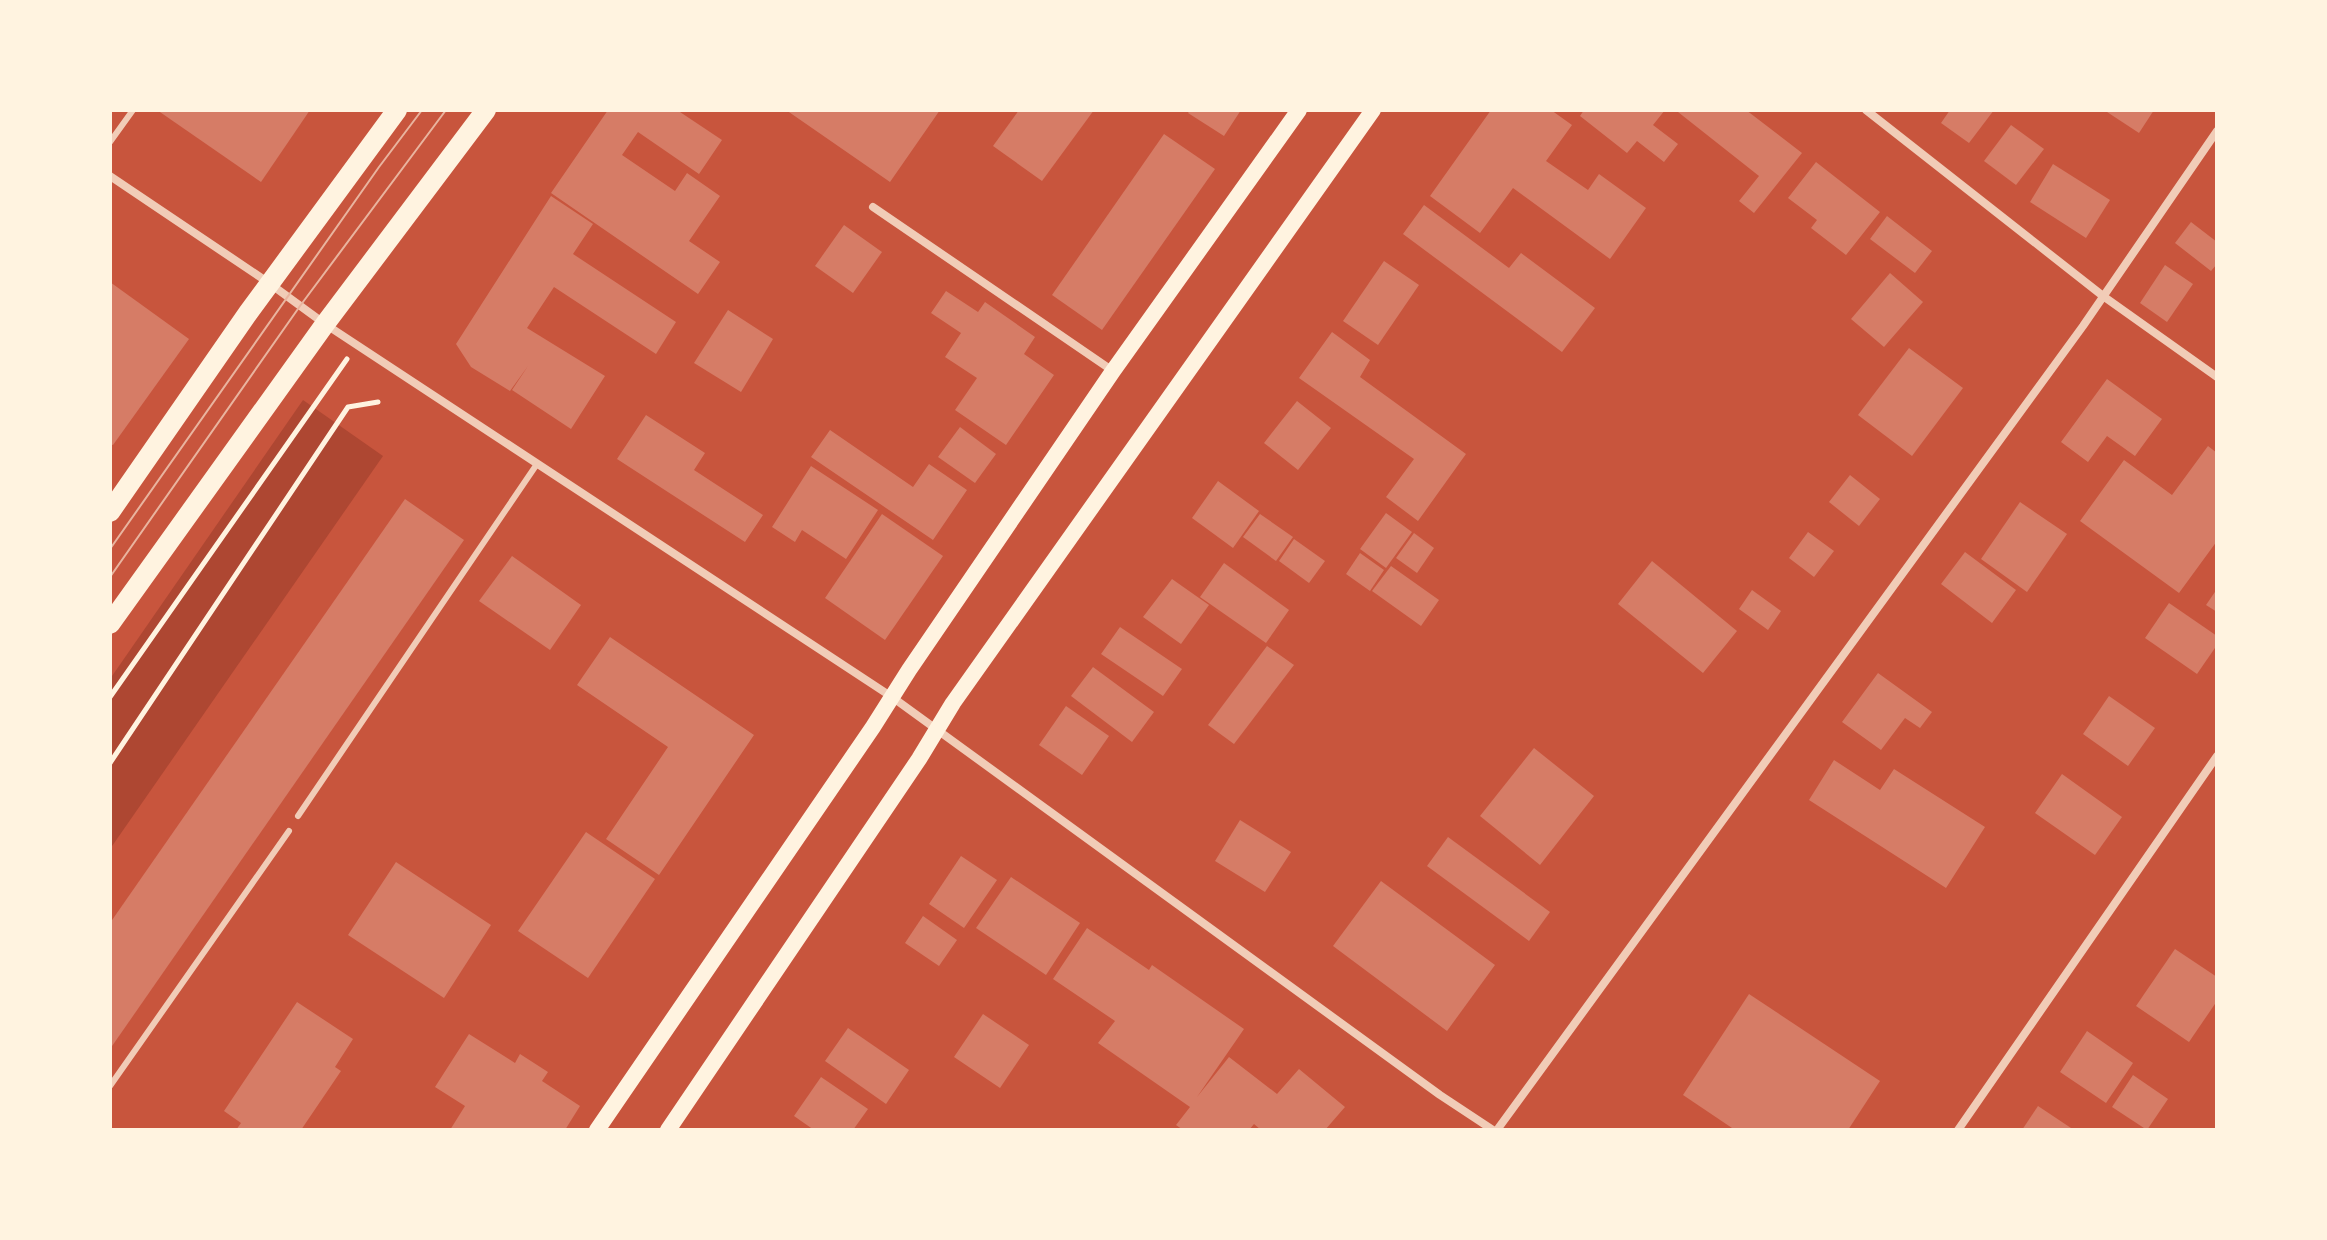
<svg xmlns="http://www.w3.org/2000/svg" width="2327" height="1240" font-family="'Times New Roman',serif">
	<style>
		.green { fill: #ae4732 }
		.building { fill: #d67c66 }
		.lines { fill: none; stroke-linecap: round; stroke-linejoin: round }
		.path { stroke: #fff3e0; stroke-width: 5 }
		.service { stroke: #f1ccb7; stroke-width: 6 }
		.minor { stroke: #f1ccb7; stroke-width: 8 }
		.secondary { stroke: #fff3e0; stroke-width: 16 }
		.primary { stroke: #fff3e0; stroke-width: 20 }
		.tram { stroke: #e9b49f; stroke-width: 2 }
	</style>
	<rect width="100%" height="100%" fill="#c8553d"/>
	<polygon class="green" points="303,400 383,456 110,849 110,679"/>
	<g class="building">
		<polygon points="157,110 310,110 261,182"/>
		<polygon points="608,110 677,110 722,140 699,174 638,132 622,155 675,191 687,173 720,196 689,241 720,262 698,294 551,193"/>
		<polygon points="786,110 876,110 879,112 880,110 940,110 890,182"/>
		<polygon points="1019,110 1094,110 1042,181 993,146"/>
		<polygon points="1190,110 1241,110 1224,136 1188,113"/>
		<polygon points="1491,110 1551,110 1572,125 1546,161 1588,190 1599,174 1646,208 1610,259 1513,188 1480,233 1430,196"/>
		<polygon points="1584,110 1665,110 1653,125 1678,144 1664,162 1637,141 1627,153 1580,116"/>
		<polygon points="1680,110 1746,110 1802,153 1754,213 1739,201 1759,176 1678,112"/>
		<polygon points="1950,110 1994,110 1969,143 1941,123"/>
		<polygon points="2104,110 2154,110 2139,133"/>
		<polygon points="2011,125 2044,149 2016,185 1984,161"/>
		<polygon points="1164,134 1215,169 1102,330 1052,295"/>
		<polygon points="1816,162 1880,212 1846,255 1811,228 1817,220 1788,198"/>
		<polygon points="2053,164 2110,200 2086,238 2030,202"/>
		<polygon points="551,196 593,224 573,254 676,322 656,354 554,287 527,328 605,376 571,429 512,390 528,366 510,391 471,367 456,344"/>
		<polygon points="1424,205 1509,268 1521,253 1595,308 1562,352 1403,234"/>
		<polygon points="1887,216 1932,251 1915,273 1870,239"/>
		<polygon points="2191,222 2217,242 2217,264 2211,271 2175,243"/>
		<polygon points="844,225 882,252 853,293 815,266"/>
		<polygon points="1384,261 1419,285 1378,345 1343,321"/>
		<polygon points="2165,265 2193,284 2167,322 2140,303"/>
		<polygon points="1890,273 1923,302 1884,347 1851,319"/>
		<polygon points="110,282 189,339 113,445 110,444"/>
		<polygon points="946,291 978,312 985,302 1035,337 1024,354 1054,375 1006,445 955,410 977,378 945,357 961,333 931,313"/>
		<polygon points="728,310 773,339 741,392 694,363"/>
		<polygon points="1332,332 1370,360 1360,377 1466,454 1418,521 1386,497 1414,459 1299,378"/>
		<polygon points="1909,348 1963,388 1912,456 1858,415"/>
		<polygon points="2107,379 2162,419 2135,456 2107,436 2088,462 2061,442"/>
		<polygon points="1297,401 1331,428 1298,470 1264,443"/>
		<polygon points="646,415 705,453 694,470 763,515 745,542 617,459"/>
		<polygon points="960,427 996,454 975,483 938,457"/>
		<polygon points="830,430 913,487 929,464 967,490 933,540 811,457"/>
		<polygon points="2208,446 2217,453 2217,541 2179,593 2080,521 2124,460 2172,495"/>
		<polygon points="811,466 878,510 846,559 802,530 795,542 772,527"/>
		<polygon points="1850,475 1880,499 1859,526 1829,502"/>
		<polygon points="1218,481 1259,511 1233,548 1192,518"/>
		<polygon points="405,499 464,540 110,1049 110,923"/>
		<polygon points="2020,502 2067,534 2027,592 1981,559"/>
		<polygon points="1386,513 1412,532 1386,568 1360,549"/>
		<polygon points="882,514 943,556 885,640 825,598"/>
		<polygon points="1260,514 1293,537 1276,561 1243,537"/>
		<polygon points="1808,532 1834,551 1814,577 1789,558"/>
		<polygon points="1414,533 1434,548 1417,573 1396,558"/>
		<polygon points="1294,539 1325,561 1309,583 1279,561"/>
		<polygon points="1965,552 2016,590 1992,623 1941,584"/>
		<polygon points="1360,553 1384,570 1370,591 1346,574"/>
		<polygon points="512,556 581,605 550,650 479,601"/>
		<polygon points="1652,561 1737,631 1703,673 1618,604"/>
		<polygon points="1224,563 1289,610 1266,643 1200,597"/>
		<polygon points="1391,566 1439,600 1421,626 1372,591"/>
		<polygon points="1172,579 1209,605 1181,644 1143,617"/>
		<polygon points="2217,589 2217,612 2206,605"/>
		<polygon points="1752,590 1781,611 1768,630 1739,609"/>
		<polygon points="2169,603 2217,636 2217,645 2197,674 2145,638"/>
		<polygon points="1120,627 1182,669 1163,696 1101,654"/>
		<polygon points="610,637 754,735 659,875 606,839 668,747 577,685"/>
		<polygon points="1267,646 1294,665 1234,744 1208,725"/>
		<polygon points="1093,667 1154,712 1132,742 1071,696"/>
		<polygon points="1878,673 1932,712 1920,728 1905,718 1881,750 1842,722"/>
		<polygon points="2109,696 2155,728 2128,766 2083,734"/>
		<polygon points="1066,706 1109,736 1082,775 1039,745"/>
		<polygon points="1534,748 1594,796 1540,865 1480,816"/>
		<polygon points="1834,760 1880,790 1894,769 1985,827 1946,888 1809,800"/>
		<polygon points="2062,774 2122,817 2095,855 2035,813"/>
		<polygon points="1240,820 1291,852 1265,892 1215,861"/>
		<polygon points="586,832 655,879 588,978 518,931"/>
		<polygon points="1448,837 1550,912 1529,941 1427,866"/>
		<polygon points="961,856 997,880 964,928 929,904"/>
		<polygon points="396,862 491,925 444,998 348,935"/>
		<polygon points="1011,877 1080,923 1046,975 976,928"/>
		<polygon points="1381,881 1495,965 1447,1031 1333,946"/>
		<polygon points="923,916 957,940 939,966 905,943"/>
		<polygon points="1087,928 1149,970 1152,965 1244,1029 1197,1097 1229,1057 1277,1094 1299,1069 1345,1107 1325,1130 1261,1130 1254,1124 1249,1130 1183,1130 1176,1125 1190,1107 1098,1043 1115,1021 1053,979"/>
		<polygon points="2175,949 2217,977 2217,1001 2189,1042 2136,1006"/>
		<polygon points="1749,994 1880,1081 1848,1130 1735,1130 1683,1095"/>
		<polygon points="297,1002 353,1039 335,1067 341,1071 301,1130 236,1130 241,1123 224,1111"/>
		<polygon points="983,1014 1029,1045 1000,1088 954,1057"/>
		<polygon points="848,1028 909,1070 886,1104 825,1061"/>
		<polygon points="2087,1031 2133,1063 2106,1103 2060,1072"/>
		<polygon points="469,1034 515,1063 520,1054 548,1072 542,1081 580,1106 565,1130 450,1130 465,1106 435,1087"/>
		<polygon points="2133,1075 2168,1099 2147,1130 2112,1107"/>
		<polygon points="821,1077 868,1109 853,1130 814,1130 794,1116"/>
		<polygon points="2038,1106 2074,1130 2022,1130"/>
	</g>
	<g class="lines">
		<g class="path">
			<polyline points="110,697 347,359"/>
			<polyline points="110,763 348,407 378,402"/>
		</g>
		<g class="service">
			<polyline points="110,142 133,110"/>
			<polyline points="298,816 537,464"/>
			<polyline points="110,1086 289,831"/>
		</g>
		<g class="minor">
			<polyline points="1866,110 2103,296 2217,377"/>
			<polyline points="110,176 269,283 325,324 892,697 1440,1095 1493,1130"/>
			<polyline points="873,207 1113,371"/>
			<polyline points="1497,1130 2083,326 2217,131"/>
			<polyline points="1958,1130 2217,756"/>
		</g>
		<g class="secondary">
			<polyline points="597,1130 873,727 909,670 1113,371 1299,110"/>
			<polyline points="668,1130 919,759 953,703 1373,110"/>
		</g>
		<g class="primary">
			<polyline points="110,512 248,313 397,110"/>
			<polyline points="110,624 325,324 486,110"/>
		</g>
		<g class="tram">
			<polyline points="110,549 379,167 422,110"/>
			<polyline points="110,577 300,306 446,110"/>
		</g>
	</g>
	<rect width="2327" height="1240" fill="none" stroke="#fff3e0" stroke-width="224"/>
</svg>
